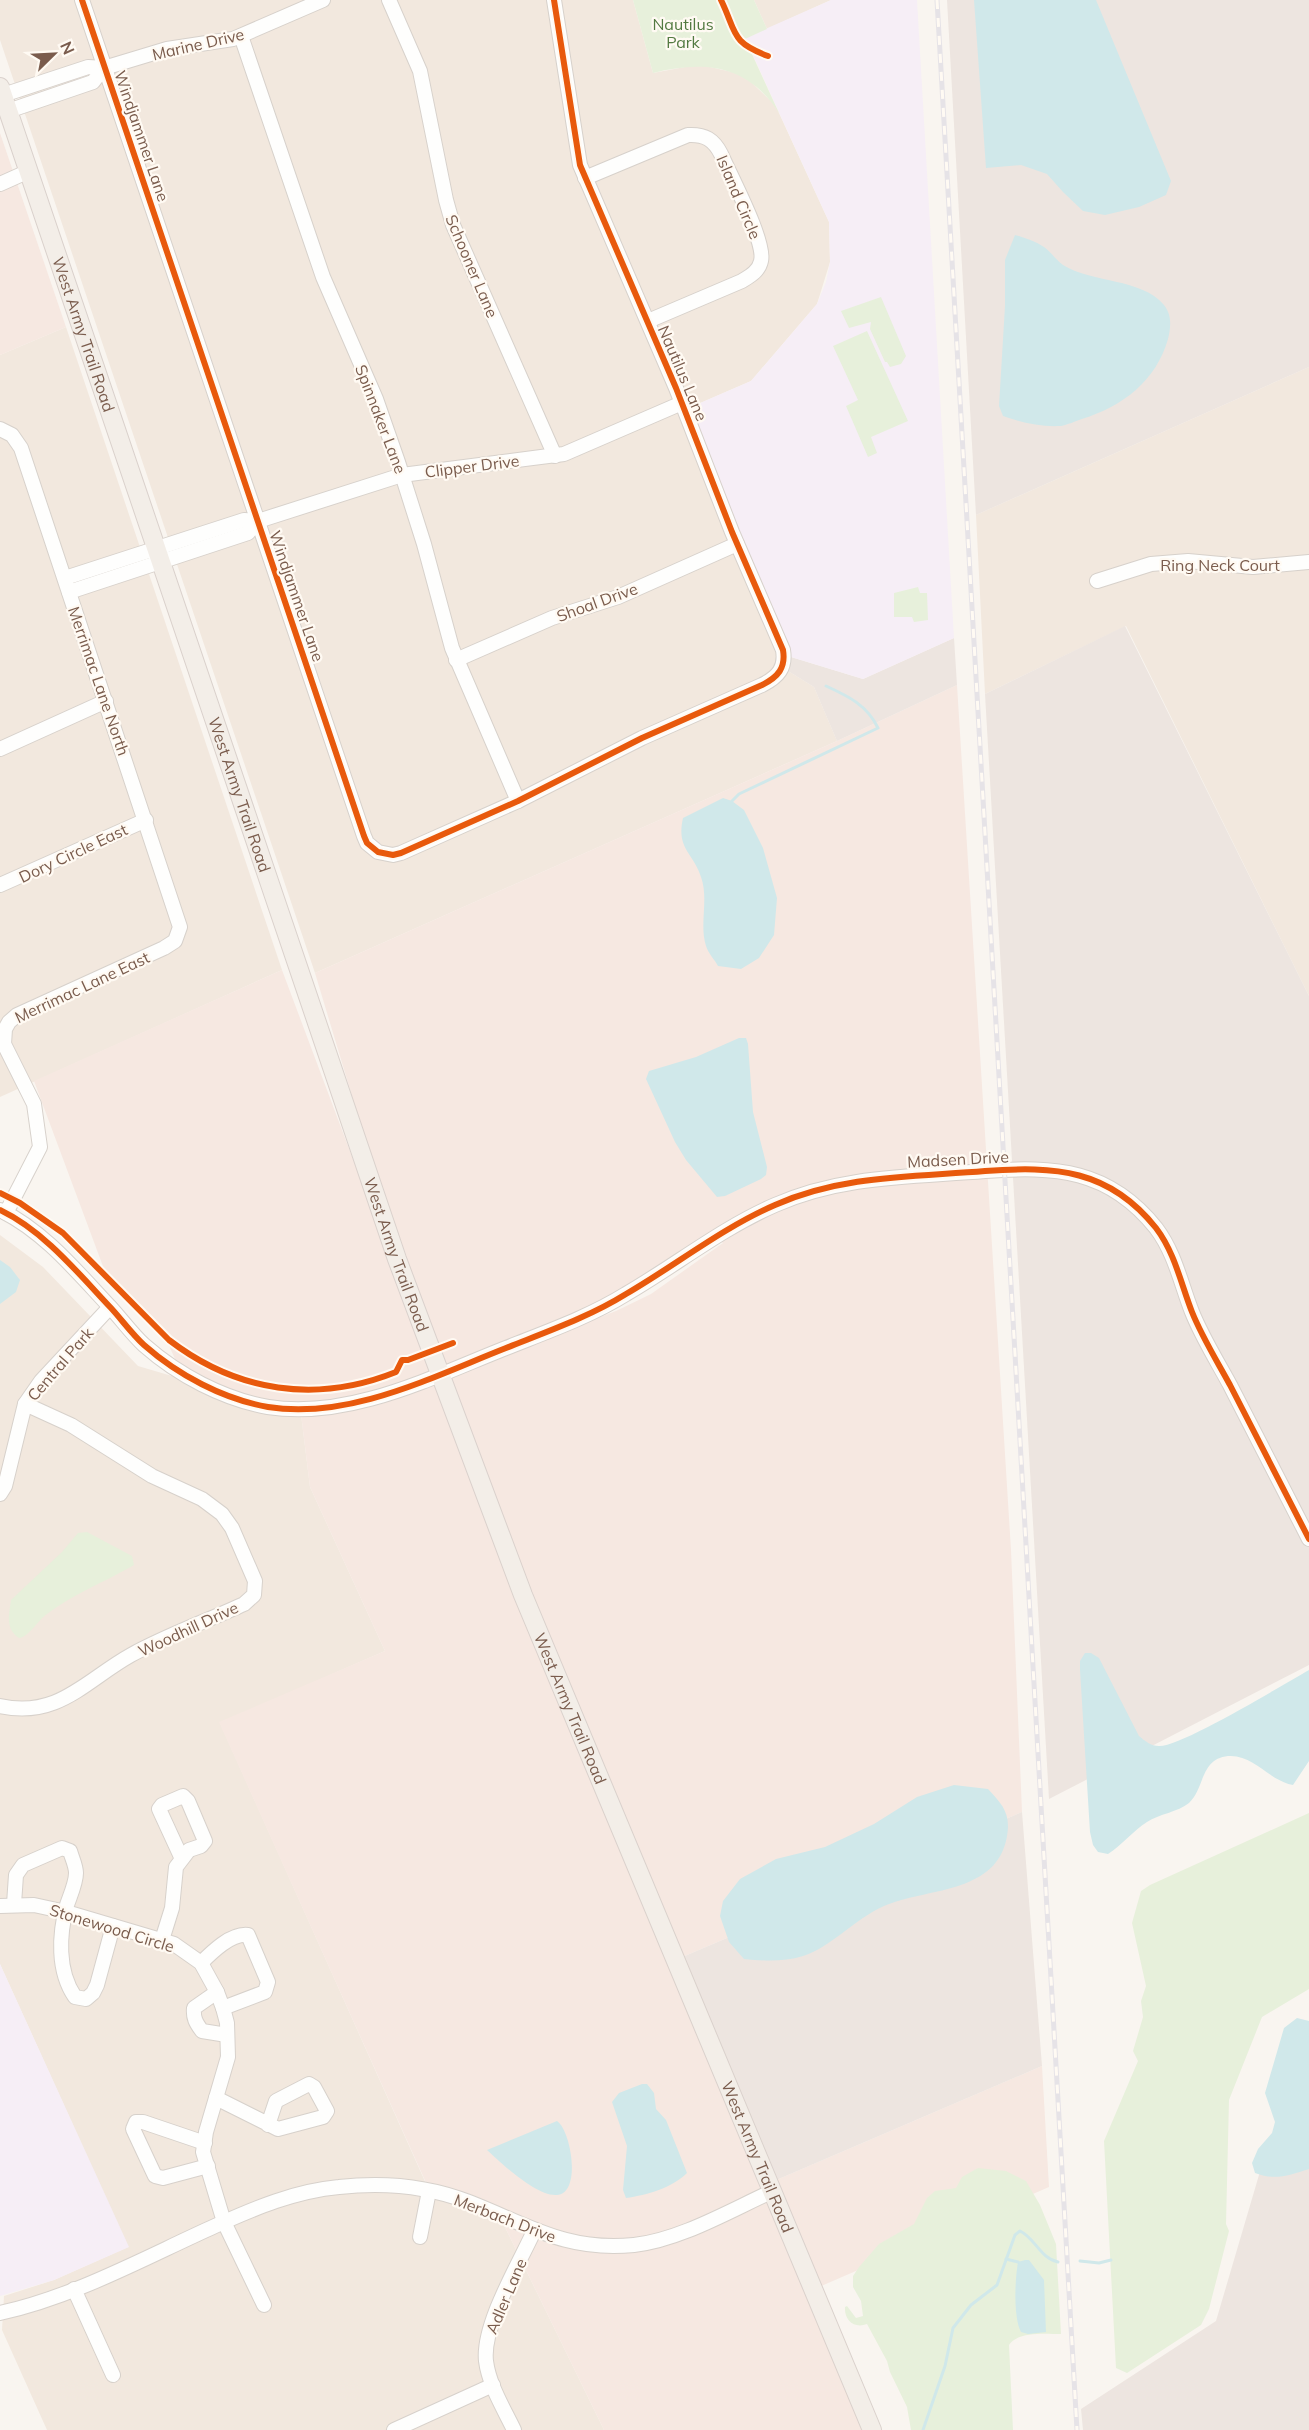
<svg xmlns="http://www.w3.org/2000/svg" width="1309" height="2430" font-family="Mulish,sans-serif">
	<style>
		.residential { fill: #f2e8de }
		.commercial { fill: #f6e8e1 }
		.industrial { fill: #ede5e0 }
		.education { fill: #f6eef6 }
		.green { fill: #e7f0db }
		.water { fill: #d0e8ea }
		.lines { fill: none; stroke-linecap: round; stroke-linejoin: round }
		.stream { stroke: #d0e8ea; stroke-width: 3 }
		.minor-casing { stroke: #d7d1cb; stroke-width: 16 }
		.major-casing { stroke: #dad1cc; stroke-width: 20 }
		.minor { stroke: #fefefd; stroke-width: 14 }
		.major { stroke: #f3eee8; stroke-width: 18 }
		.rail-casing { stroke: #e6e3e7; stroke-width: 5 }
		.rail { stroke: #fffaf3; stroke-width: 3; stroke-dasharray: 9; stroke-linecap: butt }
		.cycleway-casing { stroke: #fffaf3; stroke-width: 10 }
		.cycleway { stroke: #e8590c; stroke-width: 6 }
		.labels { text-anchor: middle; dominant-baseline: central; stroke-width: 4.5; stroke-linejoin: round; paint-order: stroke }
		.park-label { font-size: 16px; fill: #537a41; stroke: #fffaf3 }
		.street-label { font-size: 16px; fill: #7a5c4d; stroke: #fffaf3 }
	</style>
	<rect width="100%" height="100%" fill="#f9f5f0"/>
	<g class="residential">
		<polygon points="0,0 633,0 653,73 690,66 706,66 736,73 749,80 774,104 779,113 829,222 830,262 817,304 751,381 691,407 748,554 790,649 788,671 814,687 837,741 315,973 0,40"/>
		<polygon points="754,0 831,0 767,29"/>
		<polygon points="66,327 282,970 0,1097 0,355"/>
		<polygon points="1309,367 1309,996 1126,626 985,694 976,515"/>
		<polygon points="0,1235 43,1267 138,1366 301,1414 310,1487 385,1651 220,1723 432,2197 468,2207 502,2221 604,2430 47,2430 2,2330 4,2296 54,2280 128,2247 0,1964"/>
	</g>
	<g class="commercial">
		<polygon points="0,133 66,327 0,355"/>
		<polygon points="957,685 1011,1550 1022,1812 680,1958 529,1596 446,1376 616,1311 651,1294 723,1243 718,1238 631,1295 444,1368 392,1229 315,973 837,741"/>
		<polygon points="282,970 546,1674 698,2035 766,2189 667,2232 634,2240 595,2241 537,2227 427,2185 219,1722 385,1651 310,1487 301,1414 234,1405 185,1381 161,1328 104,1269 34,1081"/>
		<polygon points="1042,2066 1049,2187 819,2287 774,2181"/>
		<polygon points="771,2198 867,2430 604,2430 502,2221 633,2250"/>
	</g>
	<g class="industrial">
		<polygon points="947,0 1309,0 1309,367 976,515"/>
		<polygon points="1125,626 1309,996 1309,1665 1049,1799 985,694"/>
		<polygon points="954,638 957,685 837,741 814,687 788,671 791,657 863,679"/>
		<polygon points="1022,1812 1042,2066 774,2181 680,1958"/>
		<polygon points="1269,2141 1309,2154 1309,2430 1083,2430 1081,2409 1216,2321"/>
	</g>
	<g class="education">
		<polygon points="831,0 917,0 954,638 863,679 791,657 790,649 736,525 691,407 751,381 817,304 826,282 830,262 829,222 745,38"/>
		<polygon points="0,1964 129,2247 54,2280 0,2296"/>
	</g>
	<g class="green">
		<path d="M633,0H754L767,29L745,39L779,113C748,65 705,60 653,73Z"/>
		<polygon points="881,297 906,356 901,364 890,367 887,362 885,362 870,329 871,322 849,328 841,311"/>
		<polygon points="867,331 908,421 871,437 877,453 868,457 846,406 858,400 833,346"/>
		<polygon points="918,587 920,593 927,593 928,620 914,622 912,617 894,617 894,593"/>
		<path d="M87,1532L132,1556L134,1565C103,1583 77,1592 47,1614C38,1620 29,1637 19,1638C5,1629 9,1614 11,1600L62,1552L78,1533Z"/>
		<polygon points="1309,1813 1309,1989 1262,2017 1229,2100 1226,2224 1229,2231 1209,2309 1201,2325 1127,2373 1116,2368 1104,2141 1138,2061 1133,2051 1143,2017 1141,2001 1146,1986 1132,1923 1141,1891 1150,1885"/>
		<path d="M978,2168L1006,2171L1026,2181L1040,2205L1056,2244L1061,2334C1045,2334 1018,2331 1009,2345L1013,2430H911L907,2407L890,2372L887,2361L867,2324C854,2329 844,2320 845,2307L847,2306L856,2318L863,2316L861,2301L853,2287V2276L859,2267L879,2244L914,2224L927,2198L935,2191L956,2188L962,2177Z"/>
	</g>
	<g class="water">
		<polygon points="974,0 1096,0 1171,181 1166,195 1139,207 1105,215 1083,211 1063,192 1047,174 1021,165 986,168"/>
		<path d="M1015,235C1025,238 1035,241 1044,247C1051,252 1056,260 1063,265C1091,283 1142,278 1164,305C1172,315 1171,327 1168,339C1156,381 1123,406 1082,419C1076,421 1067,425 1061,426C1041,427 1022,423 1003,416L999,406L1005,306V260Z"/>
		<path d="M723,798L732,801L744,810L763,848L777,898L774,935L759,958L741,969L718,966C715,960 708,953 706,946C699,924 709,899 701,877C693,852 676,849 683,818Z"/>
		<polygon points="739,1038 746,1038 748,1044 753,1112 767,1167 766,1175 761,1179 725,1196 717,1197 686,1160 675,1142 646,1079 649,1071 696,1057"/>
		<polygon points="0,1260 10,1267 20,1280 16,1292 0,1304"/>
		<path d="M1085,1653H1091L1099,1658L1139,1736C1145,1741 1151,1746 1159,1746C1181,1747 1284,1684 1309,1670V1761L1293,1785C1269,1781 1254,1754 1228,1756C1200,1759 1205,1788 1189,1803C1178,1812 1159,1814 1147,1822C1133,1831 1122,1845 1108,1854L1098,1852L1093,1845L1090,1832L1080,1670V1661Z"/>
		<path d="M954,1785L988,1789C1004,1806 1012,1815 1006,1841C993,1894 926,1888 884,1906C856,1918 830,1948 803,1956C784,1962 764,1961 744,1959L729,1942L720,1916L723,1901L740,1879L776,1859L825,1847L874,1824L917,1797Z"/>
		<path d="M1297,2018L1309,2021V2169C1289,2175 1276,2181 1255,2173L1252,2163L1258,2149L1272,2133L1275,2122L1265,2093L1284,2028Z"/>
		<path d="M642,2084H647L654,2093L656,2109L666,2120L687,2173C672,2188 647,2195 626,2198L623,2190L627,2146L612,2102L619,2093Z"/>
		<path d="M557,2121C571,2130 582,2193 557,2195C537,2197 502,2164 487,2150Z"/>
		<path d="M1025,2260H1029L1044,2280L1046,2332L1028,2334L1021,2332C1013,2317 1015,2279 1018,2262Z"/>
	</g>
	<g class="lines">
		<g class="stream">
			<path d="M732,801L739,794L878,728C867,705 848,696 826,686"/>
			<polyline points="1006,2259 1018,2262"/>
			<polyline points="1080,2261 1099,2263 1111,2260"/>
			<path d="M923,2430L945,2366L953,2328L971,2305L997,2285L1015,2235L1020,2231C1035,2238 1040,2258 1058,2262"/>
		</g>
		<defs>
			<g id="minor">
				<path d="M82,0L364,836L367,843L378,852L393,855L401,853L518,801L642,738L762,685C778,677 786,668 783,650L732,532L676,388L580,165L554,0"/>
				<polyline points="389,0 420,71 446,200 453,225 555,456"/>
				<polyline points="241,36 323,277 376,399 398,462 424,544 452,648 518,801"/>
				<polyline points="3,95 88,67 104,68 167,49 233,39 323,0"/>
				<polyline points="8,111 93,82 104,68"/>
				<path d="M585,178L688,135C705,134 714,140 721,154C730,175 766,242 761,261C759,271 750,276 742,281L648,321"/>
				<polyline points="0,184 29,171"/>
				<polyline points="0,429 12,435 21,448 180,927 175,941 164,948 17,1015 9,1022 5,1029 4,1044 34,1104 40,1147 6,1213"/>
				<polyline points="65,578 244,520 258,521 402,475 564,454 682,403"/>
				<polyline points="1097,581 1151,564 1188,561 1253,567 1309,562"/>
				<polyline points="69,592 248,533 258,521"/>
				<polyline points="456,660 552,618 618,597 737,544"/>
				<polyline points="0,749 106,701"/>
				<polyline points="0,885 146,820"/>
				<path d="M0,1210C44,1231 78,1273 111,1308C122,1320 132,1334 144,1345C178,1375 223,1399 268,1407C349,1420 432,1377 506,1348C546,1332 589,1317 626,1294C676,1265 722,1228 775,1205C842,1175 914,1177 985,1171C1055,1166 1109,1169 1156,1228C1175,1253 1181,1284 1192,1312C1202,1337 1217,1361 1230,1385C1256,1436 1283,1488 1309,1539"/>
				<polyline points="0,1494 5,1486 25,1404 41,1381 110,1307"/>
				<path d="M0,1706C58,1719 86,1680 131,1655C167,1635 207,1621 244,1604L254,1595L255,1581L232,1528L222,1514L202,1499L152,1476L71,1425L25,1404"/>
				<path d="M14,1904L16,1875L23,1865L62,1848L70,1851C72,1858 76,1866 76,1873C76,1883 70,1896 67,1905C59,1934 57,1971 75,1997L86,1999L93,1993L97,1985L113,1926"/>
				<polyline points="0,1906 34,1905 66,1912 174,1944 201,1963 217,1992 223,2008 227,2023 228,2057 206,2132 203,2152 224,2222 264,2305"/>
				<polyline points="162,1940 172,1908 176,1867 189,1850 201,1846 205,1841 188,1801 183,1796 162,1805 159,1809 182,1859"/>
				<path d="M201,1963C212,1952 231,1933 248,1935L268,1982L265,1992L223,2008"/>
				<path d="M217,1992L194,2008C193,2018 196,2023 202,2031L227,2035"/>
				<polyline points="216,2098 278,2129 323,2117 327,2111 314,2087 309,2084 276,2101 268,2125"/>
				<polyline points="205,2143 143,2122 136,2122 133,2129 155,2176 163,2178 208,2166"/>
				<polyline points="420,2237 429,2191"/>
				<polyline points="74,2289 113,2375"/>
				<path d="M0,2313C74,2297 146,2257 215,2226C255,2208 295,2191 339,2187C383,2182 428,2186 469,2202C528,2225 567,2252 634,2245C680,2240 731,2210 773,2191"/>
				<polyline points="394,2430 493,2385"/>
				<path d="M514,2430C504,2409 489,2385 486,2361C482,2325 519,2264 534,2231"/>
			</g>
			<g id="major">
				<path id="s1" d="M0,87L397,1259L523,1595L872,2430"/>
			</g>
		</defs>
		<use href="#minor" class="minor-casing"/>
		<use href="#major" class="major-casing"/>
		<use href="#minor" class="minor"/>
		<use href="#major" class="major"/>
		<defs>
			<polyline id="rail" points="937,0 1077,2430"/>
		</defs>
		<use href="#rail" class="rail-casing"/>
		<use href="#rail" class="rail"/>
		<defs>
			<g id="cycleway">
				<path d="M82,0L364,836L367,843L378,852L393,855L401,853L518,801L642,738L762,685C778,677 786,668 783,650L732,532L676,388L580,165L554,0"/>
				<path d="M721,0C737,33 730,42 768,56"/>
				<path d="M0,1193L20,1203L63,1233L169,1340C237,1392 316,1404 396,1372L402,1360H408L453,1343"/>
				<path d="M0,1210C44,1231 78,1273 111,1308C122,1320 132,1334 144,1345C178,1375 223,1399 268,1407C349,1420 432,1377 506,1348C546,1332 589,1317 626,1294C676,1265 722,1228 775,1205C842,1175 914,1177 985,1171C1055,1166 1109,1169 1156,1228C1175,1253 1181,1284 1192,1312C1202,1337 1217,1361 1230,1385C1256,1436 1283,1488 1309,1539"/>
			</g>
		</defs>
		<use href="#cycleway" class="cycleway-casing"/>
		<use href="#cycleway" class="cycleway"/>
	</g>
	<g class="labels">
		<g class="park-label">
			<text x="683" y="24">Nautilus<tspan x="683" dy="18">Park</tspan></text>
		</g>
		<g class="street-label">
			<text transform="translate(198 44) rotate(-13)">Marine Drive</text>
			<text transform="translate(142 136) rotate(71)">Windjammer Lane</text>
			<text transform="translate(739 197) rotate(67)">Island Circle</text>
			<text transform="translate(472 266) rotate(67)">Schooner Lane</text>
			<text stroke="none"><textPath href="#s1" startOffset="261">West Army Trail Road</textPath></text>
			<text transform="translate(683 373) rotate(67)">Nautilus Lane</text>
			<text transform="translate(381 419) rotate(69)">Spinnaker Lane</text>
			<text transform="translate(472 466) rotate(-7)">Clipper Drive</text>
			<text x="1220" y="565">Ring Neck Court</text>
			<text transform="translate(297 596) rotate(71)">Windjammer Lane</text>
			<text transform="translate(597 602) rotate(-20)">Shoal Drive</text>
			<text transform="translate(99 681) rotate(71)">Merrimac Lane North</text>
			<text stroke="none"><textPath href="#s1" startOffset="747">West Army Trail Road</textPath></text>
			<text transform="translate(73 853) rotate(-25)">Dory Circle East</text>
			<text transform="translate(82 987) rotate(-25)">Merrimac Lane East</text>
			<text transform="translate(958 1159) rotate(-3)">Madsen Drive</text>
			<text stroke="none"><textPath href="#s1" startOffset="1233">West Army Trail Road</textPath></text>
			<text transform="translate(60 1364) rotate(-49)">Central Park</text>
			<text transform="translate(188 1629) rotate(-25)">Woodhill Drive</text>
			<text stroke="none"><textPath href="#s1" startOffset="1719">West Army Trail Road</textPath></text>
			<text transform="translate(112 1928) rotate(17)">Stonewood Circle</text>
			<text stroke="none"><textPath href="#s1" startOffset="2205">West Army Trail Road</textPath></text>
			<text transform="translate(505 2218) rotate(21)">Merbach Drive</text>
			<text transform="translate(506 2296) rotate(-67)">Adler Lane</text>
		</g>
	</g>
	<g transform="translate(54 54) rotate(66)" stroke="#fffaf3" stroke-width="4.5" paint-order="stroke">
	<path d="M0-4.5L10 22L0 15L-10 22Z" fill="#7a5c4d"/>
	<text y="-9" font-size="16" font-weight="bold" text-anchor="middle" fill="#7a5c4d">N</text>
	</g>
</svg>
